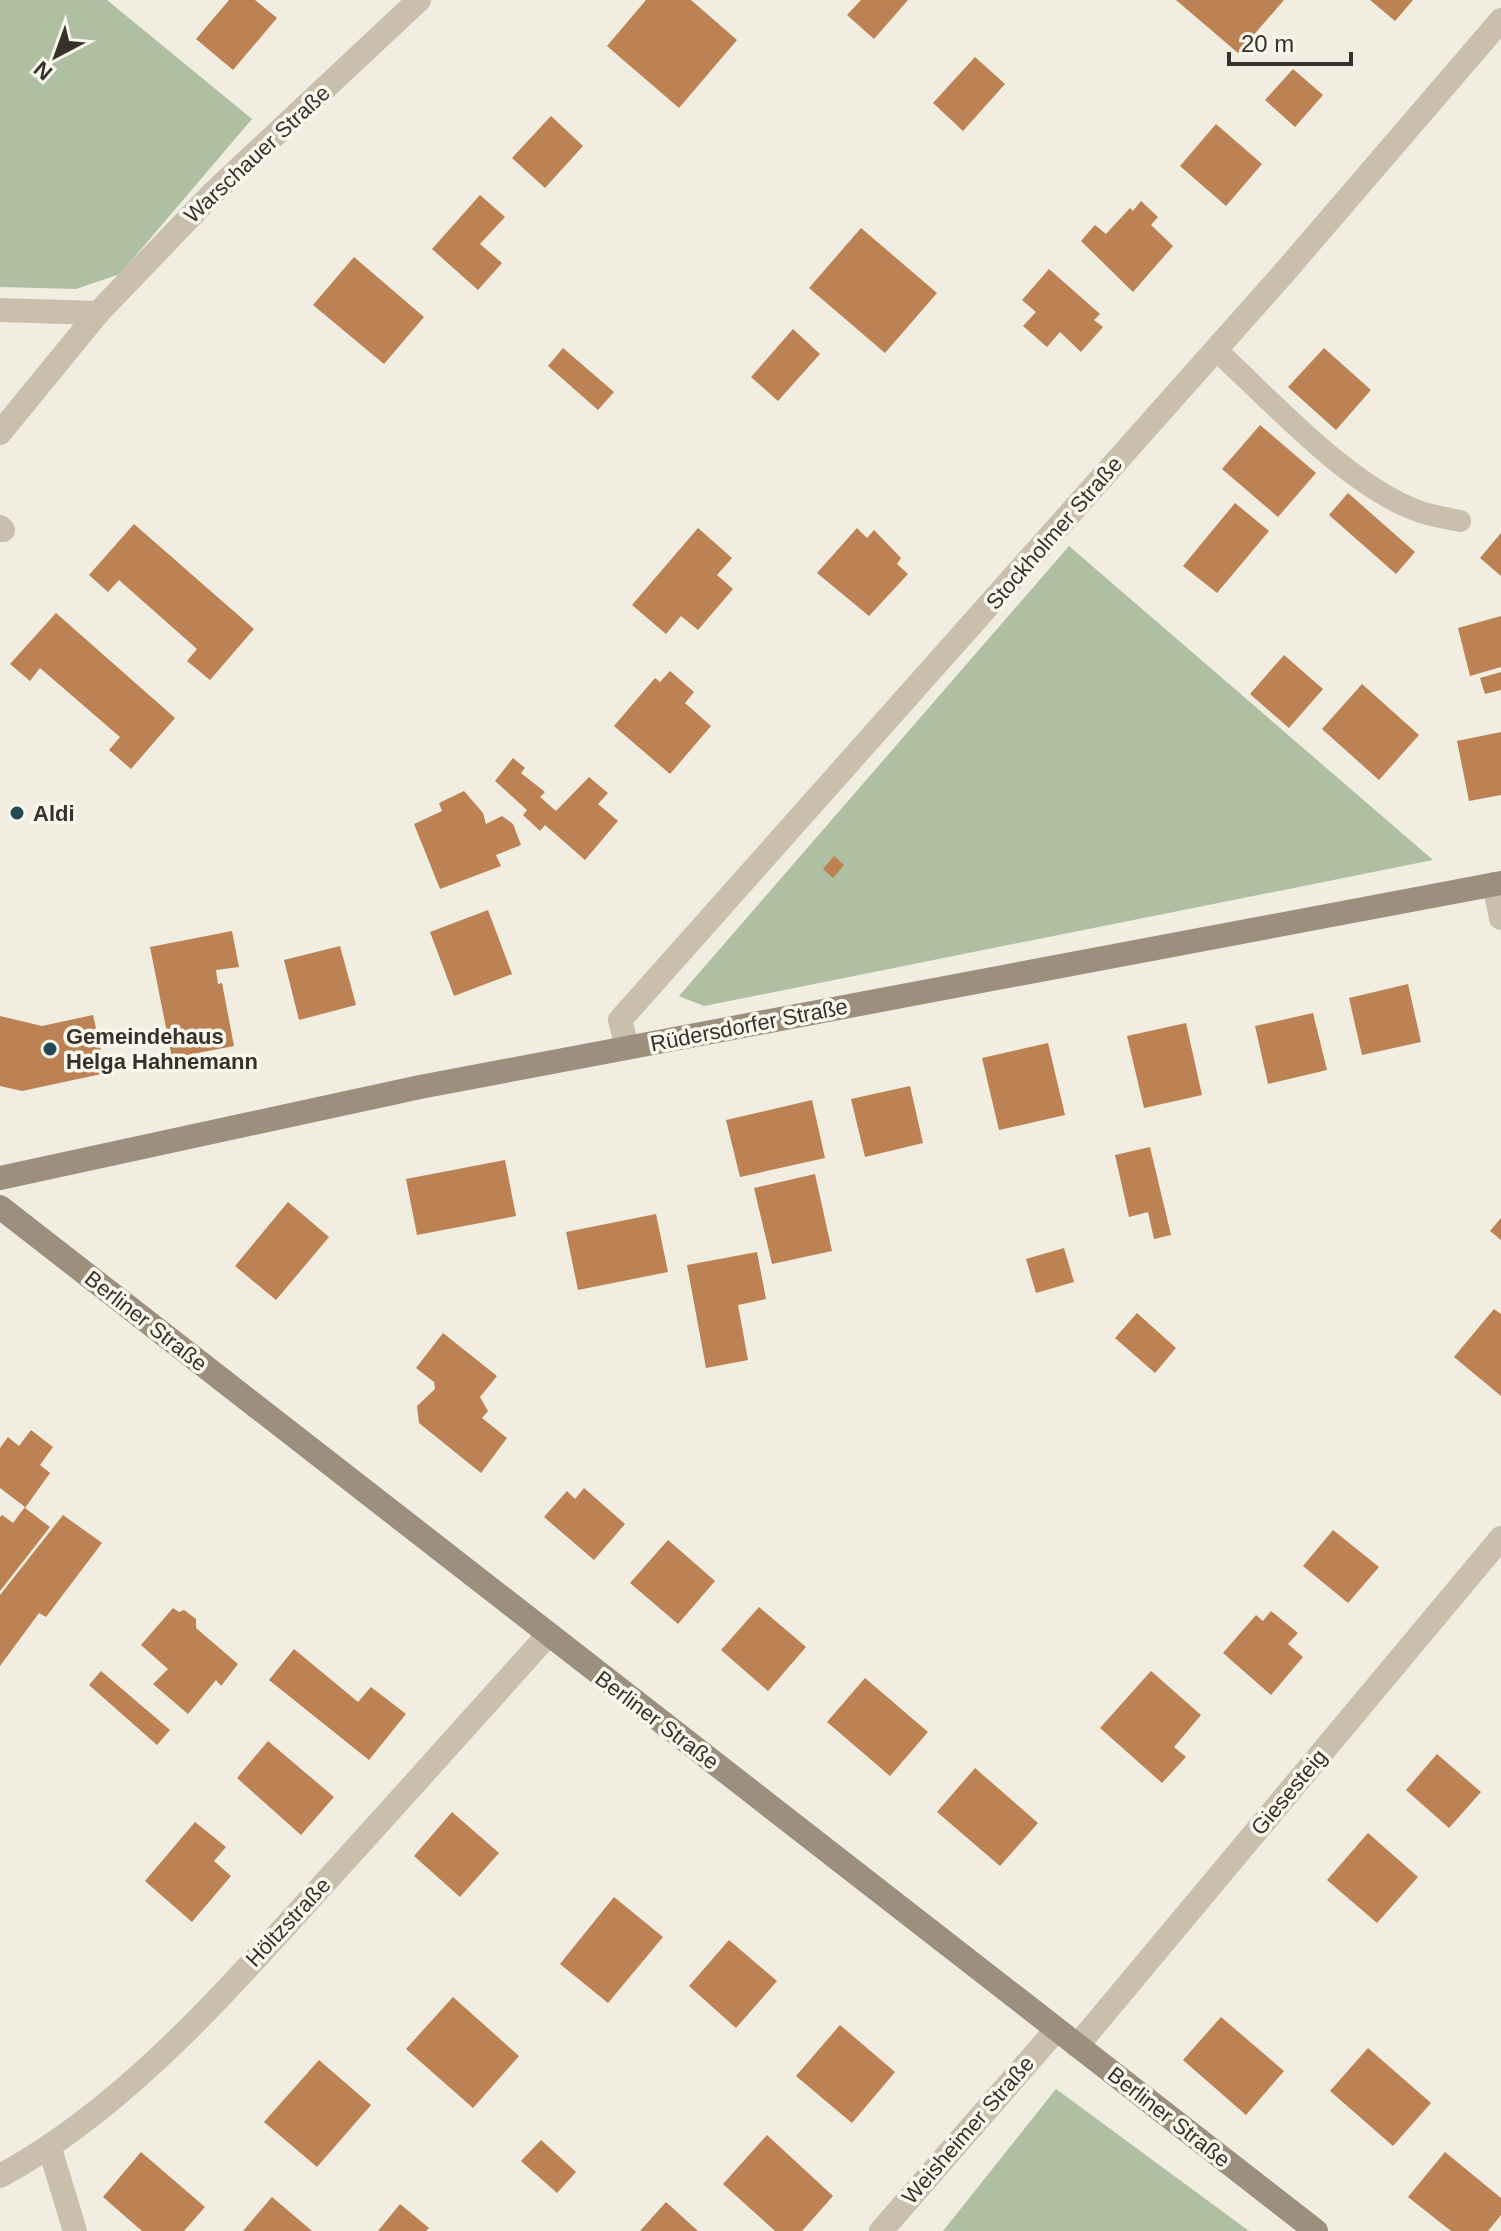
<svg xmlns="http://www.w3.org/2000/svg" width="1501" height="2231" font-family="Arial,sans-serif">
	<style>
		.green { fill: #afbfa1 }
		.building { fill: #bc8253 }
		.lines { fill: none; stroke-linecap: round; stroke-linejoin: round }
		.lane { stroke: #c9bfac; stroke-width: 22 }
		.street { stroke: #c9bfac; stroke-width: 24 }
		.secondary { stroke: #9c8f7e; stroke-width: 24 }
		.poi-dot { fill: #234856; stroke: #f9f6ec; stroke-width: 3 }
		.labels { text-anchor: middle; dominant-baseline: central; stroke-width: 7; stroke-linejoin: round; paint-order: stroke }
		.street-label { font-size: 22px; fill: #37312b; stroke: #f9f6ec }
		.poi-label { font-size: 22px; font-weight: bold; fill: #37312b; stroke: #f9f6ec; text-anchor: start }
	</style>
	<rect width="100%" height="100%" fill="#f1ede0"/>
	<g class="green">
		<polygon points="0,0 107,0 252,119 120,274 76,289 0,287"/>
		<polygon points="1069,546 1433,860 704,1006 679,996"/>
		<polygon points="1056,2089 1249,2231 943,2231"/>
	</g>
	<g class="building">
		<polygon points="229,0 255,0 277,18 233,70 196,39"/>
		<polygon points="646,0 691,0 737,40 679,108 607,46"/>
		<polygon points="861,0 908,0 874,39 847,15"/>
		<polygon points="1176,0 1284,0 1238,53"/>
		<polygon points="1370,0 1413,0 1395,21"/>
		<polygon points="975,57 1005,84 963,131 933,103"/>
		<polygon points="1293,69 1323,95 1295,127 1265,100"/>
		<polygon points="551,116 583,146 545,188 512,158"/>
		<polygon points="1216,124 1262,164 1226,206 1180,166"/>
		<polygon points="480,195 505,217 480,244 502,263 478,290 432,249"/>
		<polygon points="1141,201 1158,217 1151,225 1173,246 1133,292 1081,241 1095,225 1106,234 1130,208 1133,211"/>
		<polygon points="861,228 937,293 885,353 809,288"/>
		<polygon points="354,257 424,317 384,364 313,305"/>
		<polygon points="1049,269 1100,314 1094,320 1103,327 1081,352 1060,332 1047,347 1023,326 1036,312 1022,300"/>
		<polygon points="793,329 820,354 778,401 751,377"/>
		<polygon points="563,348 614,392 598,410 548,366"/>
		<polygon points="1324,348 1371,390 1336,430 1288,387"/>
		<polygon points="1260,425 1316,473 1278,517 1222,469"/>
		<polygon points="1348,493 1415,552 1396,574 1329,515"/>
		<polygon points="1235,503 1269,531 1217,593 1183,566"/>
		<polygon points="134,524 254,629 210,680 187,661 197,649 119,580 108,592 89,575"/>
		<polygon points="698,528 732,558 717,575 733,589 698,630 681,616 666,634 632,605"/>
		<polygon points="857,528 867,538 874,530 901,558 897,564 908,574 869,616 817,573"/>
		<polygon points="1501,533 1501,576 1480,558"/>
		<polygon points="56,613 175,718 131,769 109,750 120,737 40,668 30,681 10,664"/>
		<polygon points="1501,616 1501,667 1470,676 1458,628"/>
		<polygon points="1284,655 1323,689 1289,728 1250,694"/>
		<polygon points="670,671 694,692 685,703 711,726 670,774 614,726 655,678 660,682"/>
		<polygon points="1501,672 1501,690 1485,694 1480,678"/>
		<polygon points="1362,684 1419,735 1379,780 1322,729"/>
		<polygon points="1501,732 1501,795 1469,801 1457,741"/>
		<polygon points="513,758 525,768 521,773 545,792 540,797 556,811 589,777 608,793 598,804 618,821 585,860 545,825 540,831 523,815 527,810 495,781"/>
		<polygon points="464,791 483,813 486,824 502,816 513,824 521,845 496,855 501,866 440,889 414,824 442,811 439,803"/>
		<polygon points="834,856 844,865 833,878 823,869"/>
		<polygon points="488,910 512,974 454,996 430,932"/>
		<polygon points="232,931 239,967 216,970 218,984 222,983 234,1046 172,1058 150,947"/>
		<polygon points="340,946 356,1005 299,1020 284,960"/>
		<polygon points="1408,984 1421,1042 1362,1055 1349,998"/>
		<polygon points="1313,1013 1327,1070 1268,1084 1255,1026"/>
		<polygon points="93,1015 106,1073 22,1091 0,1086 0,1016 42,1026"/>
		<polygon points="1186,1023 1202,1095 1144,1108 1127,1036"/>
		<polygon points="1048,1043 1065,1115 999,1130 982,1058"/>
		<polygon points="910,1086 923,1143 865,1157 851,1099"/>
		<polygon points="812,1100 825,1158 740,1177 726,1120"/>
		<polygon points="1150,1147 1171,1235 1154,1239 1148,1212 1129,1217 1115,1155"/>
		<polygon points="505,1160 516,1216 417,1235 406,1179"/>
		<polygon points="815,1174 832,1251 772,1264 754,1188"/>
		<polygon points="288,1202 329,1237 276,1300 235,1266"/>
		<polygon points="656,1214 668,1272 578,1290 566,1232"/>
		<polygon points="1501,1218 1501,1240 1490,1231"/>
		<polygon points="1064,1248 1074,1282 1036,1293 1026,1259"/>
		<polygon points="757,1252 766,1299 738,1305 748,1360 706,1368 687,1265"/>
		<polygon points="1494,1309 1501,1314 1501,1396 1454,1357"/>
		<polygon points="1137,1313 1176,1348 1155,1373 1115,1338"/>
		<polygon points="443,1333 497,1376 480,1397 488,1411 482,1418 507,1438 481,1473 419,1423 417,1406 435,1389 434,1382 416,1368"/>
		<polygon points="31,1430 53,1447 40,1465 50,1473 25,1508 50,1527 0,1591 0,1517 2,1515 13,1523 25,1507 0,1488 0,1448 8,1437 19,1446"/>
		<polygon points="584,1488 625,1524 594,1560 544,1517 567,1491 575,1499"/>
		<polygon points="63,1515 102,1543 46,1617 39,1613 0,1666 0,1595"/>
		<polygon points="1333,1530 1379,1567 1348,1603 1303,1566"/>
		<polygon points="668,1540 715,1581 678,1624 630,1583"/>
		<polygon points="759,1607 806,1647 768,1691 721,1650"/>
		<polygon points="173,1608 179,1612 184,1610 196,1619 196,1628 238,1664 221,1686 216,1680 188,1714 153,1684 168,1669 141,1645"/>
		<polygon points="1271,1611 1298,1633 1288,1644 1303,1657 1271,1695 1223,1653 1256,1615 1263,1621"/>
		<polygon points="294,1649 358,1702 371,1687 406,1714 369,1760 269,1680"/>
		<polygon points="101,1671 170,1730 157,1745 89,1685"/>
		<polygon points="1151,1671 1201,1715 1174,1747 1186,1757 1162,1783 1100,1728"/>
		<polygon points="865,1678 928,1732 890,1776 827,1722"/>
		<polygon points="268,1741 334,1797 301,1835 237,1778"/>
		<polygon points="1437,1754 1481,1792 1449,1828 1406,1790"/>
		<polygon points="975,1768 1038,1823 1000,1866 937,1812"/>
		<polygon points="452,1812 499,1853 460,1897 414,1856"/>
		<polygon points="195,1822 226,1847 214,1861 231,1876 192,1922 145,1881"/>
		<polygon points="1368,1833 1418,1877 1377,1923 1327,1880"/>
		<polygon points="614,1897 663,1937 608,2003 560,1964"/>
		<polygon points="729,1940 777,1981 736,2028 689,1986"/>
		<polygon points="453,1997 519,2056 473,2108 406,2049"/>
		<polygon points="1221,2017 1284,2071 1246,2115 1183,2060"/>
		<polygon points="840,2025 895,2072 852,2123 796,2076"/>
		<polygon points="1368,2048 1431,2103 1393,2146 1330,2091"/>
		<polygon points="319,2060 371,2105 317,2167 264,2122"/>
		<polygon points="767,2135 833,2196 802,2231 775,2231 723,2184"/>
		<polygon points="541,2140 576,2172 557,2193 521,2161"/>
		<polygon points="141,2152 205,2207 184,2231 142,2231 103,2197"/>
		<polygon points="1445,2152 1501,2198 1501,2215 1488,2231 1451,2231 1408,2197"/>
		<polygon points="272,2197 312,2231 243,2231"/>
		<polygon points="666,2202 698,2231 640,2231"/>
		<polygon points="400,2204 429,2228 426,2231 378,2231"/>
	</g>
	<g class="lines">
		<path class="lane" d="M1216,350C1271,400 1348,486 1418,511C1431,516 1446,518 1460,521"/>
		<g class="street">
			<polyline points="0,310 98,313 212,194 419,0"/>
			<polyline points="0,433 98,313"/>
			<polyline points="0,527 3,530"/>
			<polyline points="1494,884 1501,918"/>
			<polyline points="627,1047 620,1020 1283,274 1501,20"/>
			<polyline points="1077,2046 1501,1538"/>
			<polyline points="50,2149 75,2231"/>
			<path d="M0,2176C121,2111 219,1999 311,1898C390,1811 469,1723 547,1636"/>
			<polyline points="881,2231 1056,2030"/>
		</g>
		<g class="secondary">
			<polyline points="0,1178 420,1087 1501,883"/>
			<polyline points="0,1207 1316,2231"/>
		</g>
	</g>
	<g class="poi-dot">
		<circle cx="17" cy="813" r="8"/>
		<circle cx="50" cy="1049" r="8"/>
	</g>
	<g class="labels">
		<g class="street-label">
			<text transform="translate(257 154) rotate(-43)">Warschauer Straße</text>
			<text transform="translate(1054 533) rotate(-49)">Stockholmer Straße</text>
			<text transform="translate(749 1025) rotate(-11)">Rüdersdorfer Straße</text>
			<text transform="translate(146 1321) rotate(38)">Berliner Straße</text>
			<text transform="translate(657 1720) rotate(37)">Berliner Straße</text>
			<text transform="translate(1289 1792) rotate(-50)">Giesesteig</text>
			<text transform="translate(288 1922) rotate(-47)">Höltzstraße</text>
			<text transform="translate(1169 2117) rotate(38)">Berliner Straße</text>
			<text transform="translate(968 2130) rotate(-49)">Weisheimer Straße</text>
		</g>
		<g class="poi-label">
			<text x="33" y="813">Aldi</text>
			<text x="66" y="1036">Gemeindehaus<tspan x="66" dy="25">Helga Hahnemann</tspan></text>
		</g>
	</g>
	<g transform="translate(56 56) rotate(221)" stroke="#f9f6ec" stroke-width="6" paint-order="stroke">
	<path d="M0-6L14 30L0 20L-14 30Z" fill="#37312b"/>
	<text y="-12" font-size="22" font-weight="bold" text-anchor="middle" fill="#37312b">N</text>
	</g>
	<path d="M1229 52v12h122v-12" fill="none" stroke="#37312b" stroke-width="4"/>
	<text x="1241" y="52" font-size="24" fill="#37312b" stroke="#f9f6ec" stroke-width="6" paint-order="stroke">20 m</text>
</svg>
